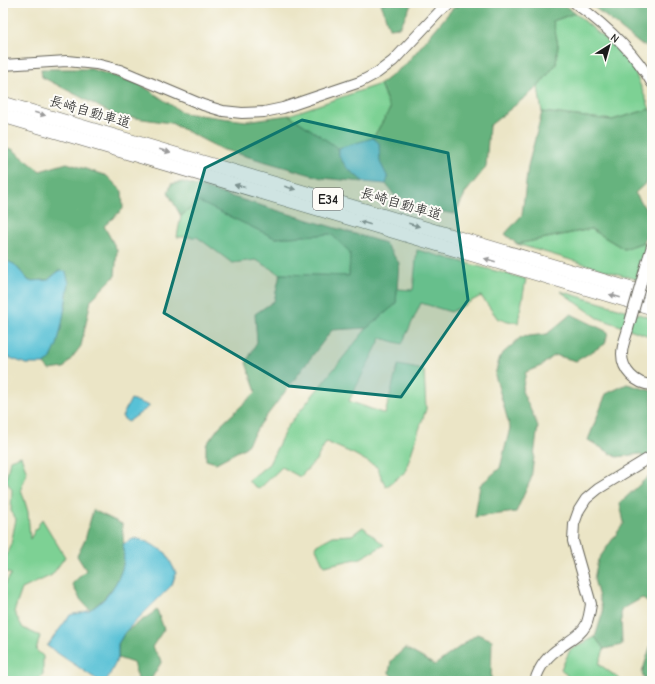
<svg xmlns="http://www.w3.org/2000/svg" width="655" height="684" font-family="'Comic Neue','Klee One',sans-serif">
	<style>
		.green { fill: #7dd194; stroke: #4c7658 }
		.forest { fill: #66b37e; stroke: #41684d }
		.water { fill: #59c1d6; stroke: #3a6e79 }
		.lines { fill: none; stroke-linecap: round; stroke-linejoin: round }
		.secondary-casing { stroke: #646258; stroke-width: 12 }
		.highway-casing { stroke: #646258; stroke-width: 14 }
		.secondary { stroke: #fff; stroke-width: 10 }
		.highway { stroke: #fff; stroke-width: 13 }
		.secondary-bridge-casing { stroke: #646258; stroke-width: 12; stroke-linecap: butt }
		.secondary-bridge { stroke: #fff; stroke-width: 10 }
		.oneway { fill: #999 }
		.marked { fill: #0f766e; fill-opacity: 0.2; stroke: #0f766e; stroke-width: 3; stroke-linejoin: round }
		.labels { text-anchor: middle; dominant-baseline: central; stroke-width: 4; stroke-linejoin: round; paint-order: stroke }
		.shield { fill: #fdfcf7; stroke: #605f5e; stroke-width: 1 }
		.shield-label { font-size: 13px; font-weight: bold; fill: #1c1c1c }
		.street-label { font-size: 14px; fill: #1c1c1c; stroke: #fdfcf7 }
	</style>
	<rect width="100%" height="100%" fill="#fdfcf7"/>
	<filter id="ink" filterUnits="userSpaceOnUse"><feTurbulence type="fractalNoise" baseFrequency=".025" numOctaves="2"/><feDisplacementMap in="SourceGraphic" scale="8" xChannelSelector="R" yChannelSelector="G"/><feConvolveMatrix kernelMatrix="1 2 1 2 8 2 1 2 1" color-interpolation-filters="sRGB"/></filter>
	<filter id="wash" filterUnits="userSpaceOnUse"><feTurbulence type="fractalNoise" baseFrequency=".012" numOctaves="4" result="noise"/><feDisplacementMap in="SourceGraphic" scale="16" xChannelSelector="R" yChannelSelector="G"/><feGaussianBlur stdDeviation="0.9" result="paint"/><feColorMatrix in="noise" values="0 0 0 0 0 0 0 0 0 0 0 0 0 0 0 0 0 1.4 0 .05"/><feComposite in="paint" operator="in"/></filter>
	<g filter="url(#wash)">
		<rect width="100%" height="100%" fill="#ebe5c6"/>
		<g class="green">
			<polygon points="575,13 630,60 650,109 612,120 542,112 538,87 556,64 558,45 553,21"/>
			<polygon points="380,84 390,109 373,138 338,148 289,115"/>
			<polygon points="199,202 275,238 331,234 350,252 349,276 280,274 256,260 232,263 197,237 177,237 181,216"/>
			<polygon points="591,229 624,249 644,242 652,257 652,284 517,244"/>
			<polygon points="417,250 526,279 518,323 498,319 481,296 451,312 421,303 402,344 381,338 349,401 385,414 398,365 424,370 426,409 405,472 386,487 377,467 354,454 326,442 316,460 300,477 282,467 259,489 248,481 269,464 287,427 367,328 396,304 397,289 413,290"/>
			<polygon points="560,291 652,318 652,337 598,318"/>
			<polygon points="21,456 27,473 21,489 28,512 30,539 42,519 65,557 52,575 22,589 14,612 23,628 40,636 36,650 43,656 43,674 37,681 3,681 3,587 11,574 3,571 3,559 10,549 16,519 11,511 12,490 6,480 10,460"/>
			<polygon points="363,527 384,545 361,558 324,566 315,546 333,536 352,535"/>
			<polygon points="595,637 604,649 599,664 622,681 572,681 561,669 570,650"/>
		</g>
		<g class="forest">
			<polygon points="381,3 412,3 400,27 389,28"/>
			<polygon points="464,3 561,3 575,13 553,21 558,45 556,64 538,87 489,126 486,167 466,192 455,214 430,210 394,195 386,184 388,178 380,162 379,143 373,138 390,109 380,84 406,64 453,8"/>
			<polygon points="589,3 652,3 652,48 640,44"/>
			<path d="M41,69H91L140,84L183,113L246,121L289,115L338,148C339,164 352,173 364,182L322,178L221,149L171,123L115,115L42,77Z"/>
			<polygon points="650,109 652,113 652,177 635,193 650,216 644,242 624,249 591,229 517,244 505,234 522,215 528,166 542,112 612,120"/>
			<polygon points="3,148 12,149 40,171 67,163 107,176 122,191 123,209 104,226 117,250 115,276 91,300 81,346 64,368 49,370 44,364 50,359 65,308 69,283 60,270 48,280 29,281 14,264 3,266"/>
			<polygon points="183,182 385,243 399,263 396,304 367,328 332,330 259,426 246,447 216,463 206,460 206,445 219,427 256,392 246,363 257,342 255,314 274,301 280,274 349,276 350,252 331,234 275,238 199,202 181,216 168,193 171,184"/>
			<polygon points="571,314 608,332 605,344 576,361 555,355 541,366 526,372 522,391 538,426 531,479 516,512 475,517 480,485 500,468 510,428 495,375 500,356 521,337 547,334"/>
			<polygon points="627,384 652,391 652,468 640,454 617,457 588,440 606,394"/>
			<polygon points="652,473 652,606 642,598 621,610 622,645 604,649 595,637 603,612 594,579 598,560 624,523 620,503"/>
			<path d="M93,510L122,524C123,534 124,545 124,556C124,578 107,598 90,610L80,599L72,584L86,570L77,556L85,540Z"/>
			<polygon points="157,610 164,629 152,647 162,661 150,681 135,681 138,678 133,663 118,658 118,644 125,632"/>
			<polygon points="477,634 492,640 491,681 397,681 389,673 391,661 405,648 435,665"/>
			<polygon points="652,641 652,681 645,681 642,673"/>
		</g>
		<g class="water">
			<polygon points="373,138 379,143 380,162 388,178 386,184 364,182 347,168 339,156 339,148"/>
			<polygon points="7,261 14,264 29,281 48,280 60,270 66,272 69,283 62,324 57,345 50,360 44,364 26,364 5,356 3,354 3,343 8,322 5,295 3,290 3,266"/>
			<polygon points="131,399 150,406 128,422 122,417"/>
			<path d="M135,538L148,542L166,553L176,573L172,585L125,632L118,644V658L107,680L99,681L47,646L70,615C77,613 85,613 91,609C106,601 119,582 123,565C124,558 124,551 123,544Z"/>
		</g>
	</g>
	<g filter="url(#ink)">
		<g class="lines">
			<defs>
				<g id="secondary">
					<path d="M575,3C605,25 634,51 652,83"/>
					<polyline points="3,65 67,61 96,64 120,70 203,105 223,111 242,113 264,112 283,108 360,82 377,73 393,61 440,11 450,3"/>
					<polyline points="648,259 652,246"/>
					<path d="M628,329C626,337 622,345 622,354C622,370 635,384 652,385"/>
					<path d="M535,681C539,667 548,655 561,647C570,640 580,636 586,625C589,618 590,611 591,604L573,541L574,524L579,510L586,499L598,489L652,456"/>
				</g>
				<g id="highway">
					<polyline points="3,103 652,295"/>
					<polyline points="3,116 652,308"/>
				</g>
			</defs>
			<use href="#secondary" class="secondary-casing"/>
			<use href="#highway" class="highway-casing"/>
			<use href="#secondary" class="secondary"/>
			<use href="#highway" class="highway"/>
			<defs>
				<polyline id="secondary-bridge" points="628,329 648,259"/>
			</defs>
			<use href="#secondary-bridge" class="secondary-bridge-casing"/>
			<use href="#secondary-bridge" class="secondary-bridge"/>
		</g>
		<defs><path id="oneway-solid" d="M-6-.8H1V-3.2L6.5 0L1 3.2V.8H-6Z"/></defs>
		<g class="oneway">
			<use href="#oneway-solid" transform="translate(40 114) rotate(16)"/>
			<use href="#oneway-solid" transform="translate(165 151) rotate(16)"/>
			<use href="#oneway-solid" transform="translate(240 186) rotate(-164)"/>
			<use href="#oneway-solid" transform="translate(290 188) rotate(16)"/>
			<use href="#oneway-solid" transform="translate(365 223) rotate(-164)"/>
			<use href="#oneway-solid" transform="translate(414 225) rotate(16)"/>
			<use href="#oneway-solid" transform="translate(490 260) rotate(-164)"/>
			<use href="#oneway-solid" transform="translate(615 296) rotate(-164)"/>
		</g>
	</g>
	<path class="marked" d="M302,120L448,153L468,300L401,397L289,386L164,313L205,168Z"/>
	<g class="labels">
		<rect class="shield" x="313" y="188" width="30" height="22" rx="3"/>
		<g class="shield-label">
			<text x="328" y="199">E34</text>
		</g>
		<g class="street-label">
			<text transform="translate(90 112) rotate(16)">長崎自動車道</text>
			<text transform="translate(401 204) rotate(16)">長崎自動車道</text>
		</g>
	</g>
	<rect width="655" height="684" fill="none" stroke="#fdfcf7" stroke-width="16"/>
	<g transform="translate(609 46) rotate(37)" stroke="#fdfcf7" stroke-width="3" paint-order="stroke">
	<path d="M0-3L7 15L0 10L-7 15Z" fill="#1c1c1c"/>
	<text y="-6" font-size="11" font-weight="bold" text-anchor="middle" fill="#1c1c1c">N</text>
	</g>
</svg>
